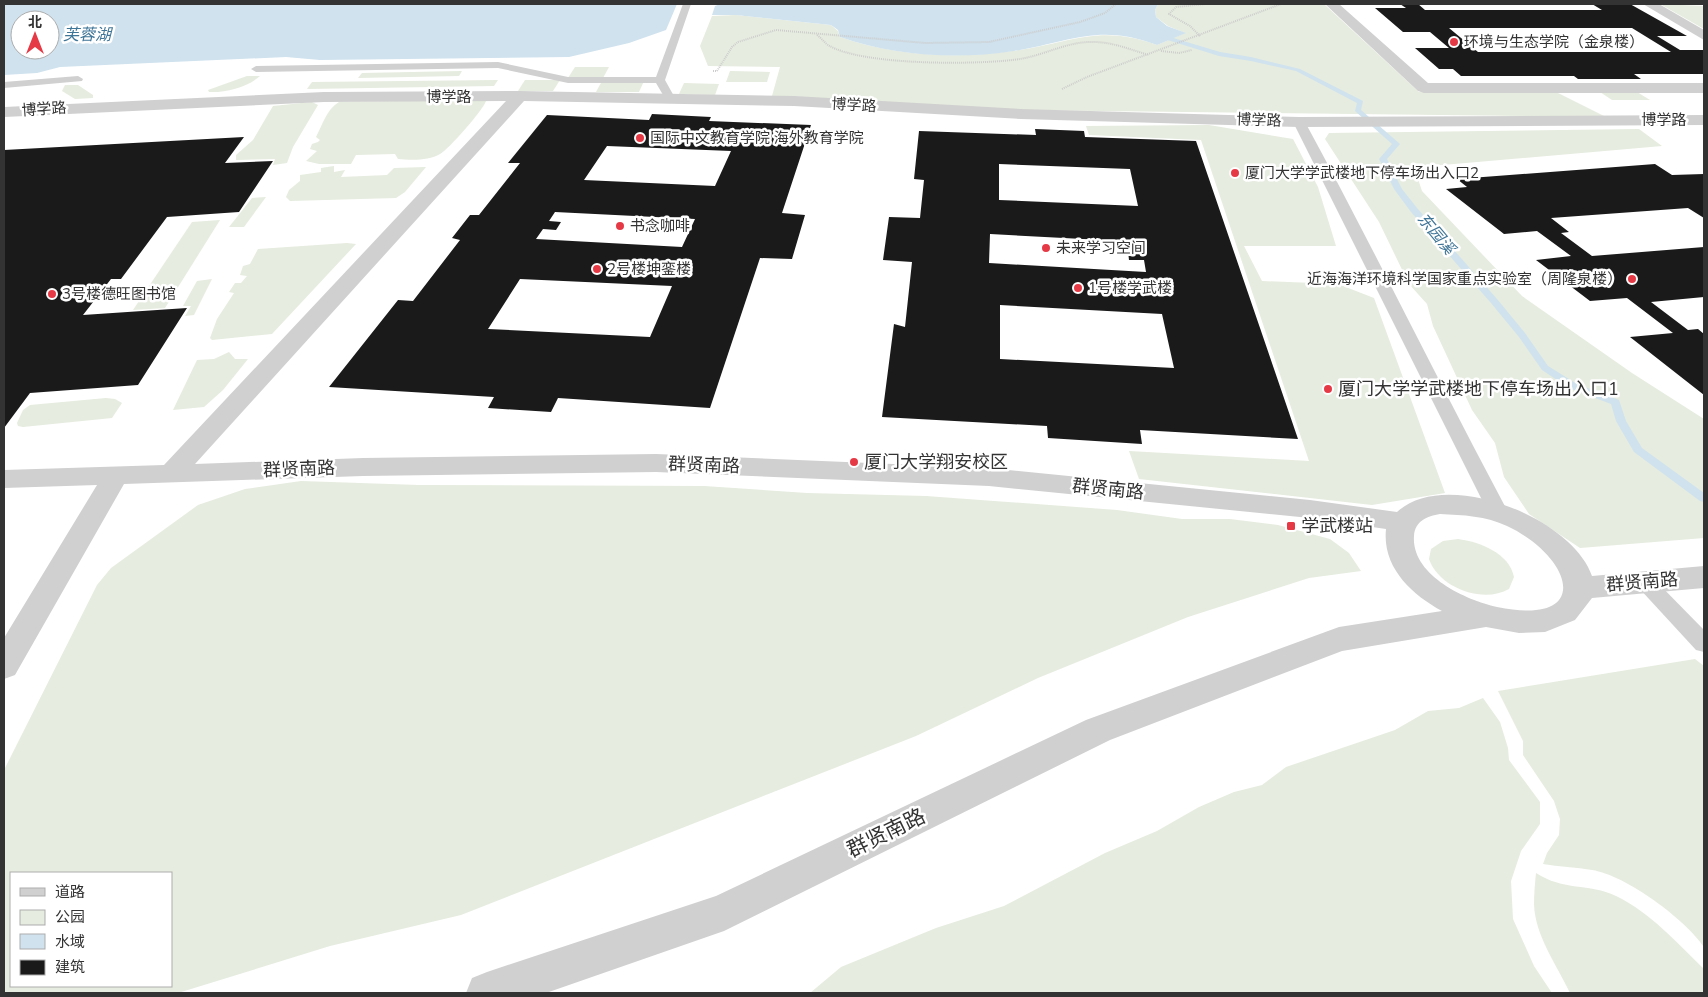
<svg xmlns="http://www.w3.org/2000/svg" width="1708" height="997" font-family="'Nunito Sans','Noto Sans SC',sans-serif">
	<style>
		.green { fill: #e6ecdf; fill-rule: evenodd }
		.water { fill: #cfe2ee; fill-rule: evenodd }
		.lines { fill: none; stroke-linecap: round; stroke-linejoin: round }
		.stream { fill: #cfe2ee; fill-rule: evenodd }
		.building { fill: #1a1a1a; fill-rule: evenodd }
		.path { stroke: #cdcdcd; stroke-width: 2; stroke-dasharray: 1 1; stroke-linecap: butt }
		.service { fill: #d0d0d0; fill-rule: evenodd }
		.minor { fill: #d0d0d0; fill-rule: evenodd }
		.poi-dot { fill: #e63946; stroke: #fff; stroke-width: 2 }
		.labels { text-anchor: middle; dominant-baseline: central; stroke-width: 5; stroke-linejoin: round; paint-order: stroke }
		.far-poi-label { font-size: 15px; fill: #333; stroke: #fff; text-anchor: start }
		.far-street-label { font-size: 15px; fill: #333; stroke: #fff }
		.far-water-label { font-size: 16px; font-style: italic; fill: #3f7597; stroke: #fff }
		.poi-label { font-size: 18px; fill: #333; stroke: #fff; text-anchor: start }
		.street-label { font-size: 18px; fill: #333; stroke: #fff }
		.near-street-label { font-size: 21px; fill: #333; stroke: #fff }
	</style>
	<rect width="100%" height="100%" fill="#fff"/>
	<g class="green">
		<path d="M1158,4H1324L1419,92L1554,91L1606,117L1012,110L772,96L780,67L708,66L700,46L712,16L736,15L831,25L838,31L840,37C895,56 955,59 1012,51C1069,44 1098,23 1157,45L1185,33L1168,26L1156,17L1155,10Z"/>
		<polygon points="1660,4 1704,6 1704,29"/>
		<polygon points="575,67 609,67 603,78 568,78"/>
		<polygon points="462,71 459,76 358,78 362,73"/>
		<polygon points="730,71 770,72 767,82 726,82"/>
		<path d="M247,76H260C248,87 225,93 209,92L208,90Z"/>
		<polygon points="498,80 494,86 307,89 312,82"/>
		<polygon points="525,80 560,80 553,91 518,91"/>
		<polygon points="602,81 644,81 639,92 596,92"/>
		<polygon points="684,83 719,84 715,95 679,94"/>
		<polygon points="65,85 78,85 93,95 93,98 75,99 62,91"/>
		<polygon points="1600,92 1637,92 1650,100 1612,100"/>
		<path d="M469,100L486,101C483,110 449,149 440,154C429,161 410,160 398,159L395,154L356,155L351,164H319L306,161L317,151L310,149L312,144L318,142L320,140L316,137C323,124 326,110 339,102Z"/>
		<polygon points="312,102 318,105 293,147 287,163 273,165 275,159 236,160 236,155 253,140 273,106"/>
		<polygon points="1209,125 1293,139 1318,187 1336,246 1244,246 1262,281 1338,284 1374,298 1445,493 1372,505 1139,479 1129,451 1309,461 1201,140 1089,135 1086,126"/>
		<polygon points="1639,129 1662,146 1431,166 1417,176 1422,191 1522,296 1632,373 1704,419 1704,538 1580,548 1529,514 1504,477 1495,443 1472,410 1433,326 1427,304 1409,284 1379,222 1325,139 1329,133"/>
		<polygon points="334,166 334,172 345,170 341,177 387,175 394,168 426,167 405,192 396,198 290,201 286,197 289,190 300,181 300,175 321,172 321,168"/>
		<polygon points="266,197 244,227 229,227 252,198"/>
		<polygon points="220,220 165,308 133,310 192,222"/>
		<polygon points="347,243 356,244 272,334 212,340 210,338 217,319 234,293 229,292 235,283 241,283 247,276 240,275 243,266 250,264 258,249"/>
		<polygon points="212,279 194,315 185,316 191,306 183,306 197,281"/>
		<polygon points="229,352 235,359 248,359 223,390 204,407 173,410 197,360 214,359"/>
		<polygon points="106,398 115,399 122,403 112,418 23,427 18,426 17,423 23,410 30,405"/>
		<path d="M301,481L419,485L704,486L807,493L926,496L1117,510L1182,519H1230L1278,525L1330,539L1349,553L1361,571L1309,578L1188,617L1038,678L916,736L461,915L330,946L178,993H4V770L97,585L111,568L198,505L245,489ZM11,873H171V986H11Z"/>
		<path d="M1458,539C1480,542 1509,553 1514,577L1509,589C1483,604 1439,588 1429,559L1431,549L1443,541Z"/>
		<path d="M1695,659L1704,666V947C1686,920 1626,875 1592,870C1576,867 1559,867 1543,864L1547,853L1559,835L1560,819L1554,801L1523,755V741L1498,691Z"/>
		<polygon points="1483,698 1500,722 1508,748 1509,760 1540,802 1540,824 1521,851 1511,881 1513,919 1534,966 1552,993 810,993 841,967 936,928 1004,906 1105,853 1157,831 1199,807 1234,792 1262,785 1286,767 1395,730 1428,711 1459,708"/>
		<path d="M1536,873C1563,891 1589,883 1616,896C1651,913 1677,943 1704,969V993H1570C1557,965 1535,936 1534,904C1534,894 1535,883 1536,873Z"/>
	</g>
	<g class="water">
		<path d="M4,4H677L666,30L629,43L569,57L320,60L286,57L60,67L37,73L4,75ZM20,20H50V50H20Z"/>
		<path d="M720,4H1158L1155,10L1156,17L1167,26L1186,33L1157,45C1099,23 1070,42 1014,51C957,60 895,56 840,37L838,30L831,25L736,15H712L715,6Z"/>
	</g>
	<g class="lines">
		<polygon class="stream" points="1160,34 1220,52 1251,57 1300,69 1363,101 1361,110 1400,144 1387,159 1402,189 1417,208 1497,299 1525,333 1548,366 1577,384 1619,400 1626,421 1642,448 1704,493 1704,502 1700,501 1634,452 1616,421 1611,404 1569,388 1542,370 1519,337 1491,303 1411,212 1394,189 1379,159 1392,144 1355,111 1357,103 1296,71 1251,61 1219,56 1158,37"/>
	</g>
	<g class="building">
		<path d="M1400,4H1418L1425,10H1602L1592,4H1630L1687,36H1657L1680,50H1704V74H1634L1641,79H1578L1574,76H1461L1453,69H1439L1415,48H1449L1430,32H1403L1375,8H1406ZM1449,28H1632L1671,52H1478Z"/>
		<path d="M652,114L711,117L709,121L811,125L782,213L805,215L792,259L760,258L710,408L558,398L551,412L488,408L494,397L329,387L398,300L413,301L460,240L452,238L470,215H479L520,163H508L547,115L649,120ZM607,146L731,151L715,186L584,180ZM555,212L695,219L682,247L536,239L543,229L556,230L561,222L549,221ZM520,279L672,286L650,337L488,329Z"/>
		<path d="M1035,129L1084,131L1085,137L1196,141L1298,439L1140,430L1142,444L1048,438L1047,426L882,417L894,324L905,327L912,262L883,260L889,217L920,218L924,180L914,179L919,131L1036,135ZM999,164L1130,169L1138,206L999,200ZM990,234L1140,242L1142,252L1128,251L1129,260H1144L1146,272L989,263ZM1000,305L1162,314L1174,368L1000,359Z"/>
		<polygon points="244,137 225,163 273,161 239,212 167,217 121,279 111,279 83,315 187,308 138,385 30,393 4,428 4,150"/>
		<polygon points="1655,164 1672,175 1704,174 1704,218 1688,208 1551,218 1569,232 1561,233 1592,256 1704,247 1704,297 1651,302 1688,330 1698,329 1704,334 1704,395 1630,337 1673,333 1627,298 1590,301 1536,260 1571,256 1537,231 1504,234 1446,189 1467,187 1457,179"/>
	</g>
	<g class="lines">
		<g class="path">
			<path d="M817,35C821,38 824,42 828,45C861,66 981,65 1020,59C1045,55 1068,41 1094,42C1113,42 1131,50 1149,55"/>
			<polyline points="1200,36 1190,26 1169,14 1176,7 1205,4"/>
			<polyline points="1161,51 1179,53 1192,50"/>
			<polyline points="713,71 717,71 732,47 738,42 776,30 925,43 989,42 1080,22 1105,13 1116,4"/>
			<polyline points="1062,89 1087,77 1281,4"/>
		</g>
		<g class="service">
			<polygon points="683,4 691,4 665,80 675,98 670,101 666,100 656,83 568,83 498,68 256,72 251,69 256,66 498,62 568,77 656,77"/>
			<polygon points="78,76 83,79 82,81 4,88 4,82"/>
			<path d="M1299,119L1305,122C1375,251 1439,383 1508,512L1505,517L1498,518L1491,517L1488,512L1293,122Z"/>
			<polygon points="1645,575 1652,577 1704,630 1704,652 1696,650 1638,587 1635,582 1638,577"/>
		</g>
		<g class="minor">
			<polygon points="1325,4 1339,4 1428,83 1704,83 1704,93 1424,93 1418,91"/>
			<polygon points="1643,4 1659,4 1704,30 1704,40"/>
			<path d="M520,91L794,96L1021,109L1299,117L1704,115V125L1299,127L1021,119L794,106L524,101L195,464L363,458L656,454L989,468L1310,500L1397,512C1444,467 1572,517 1592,576L1704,566V588L1592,598L1575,620L1545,632L1519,633L1486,627L1342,651L1110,740L724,931L546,993H466L472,978L487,972L716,896L1086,720L1339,627L1442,611C1411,594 1382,567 1386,529L1310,518L989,486L656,472L363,476L124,484L15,675L4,679V638L97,485L4,488V470L164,465L506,101L324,102L4,117V107L324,92ZM1440,514C1463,515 1486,516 1507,526C1573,557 1594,627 1497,607C1465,600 1411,575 1414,536C1415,521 1427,516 1440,514Z"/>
		</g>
	</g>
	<g class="poi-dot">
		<circle cx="1454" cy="42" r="5"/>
		<circle cx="640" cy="138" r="5"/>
		<circle cx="1235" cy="173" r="5"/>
		<circle cx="620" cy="226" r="5"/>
		<circle cx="1046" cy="248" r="5"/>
		<circle cx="597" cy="269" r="5"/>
		<circle cx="1632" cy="279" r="5"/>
		<circle cx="1078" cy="288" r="5"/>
		<circle cx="52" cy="294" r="5"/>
		<circle cx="1328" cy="389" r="5"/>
		<circle cx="854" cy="462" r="5"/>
		<rect x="1286" y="521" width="10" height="10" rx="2.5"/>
	</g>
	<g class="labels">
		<g class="far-poi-label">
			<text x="1464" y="42">环境与生态学院（金泉楼）</text>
			<text x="650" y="138">国际中文教育学院 海外教育学院</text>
			<text x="1245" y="173">厦门大学学武楼地下停车场出入口2</text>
			<text x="630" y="226">书念咖啡</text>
			<text x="1056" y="248">未来学习空间</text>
			<text x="607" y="269">2号楼坤銮楼</text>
			<text x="1622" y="279" text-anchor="end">近海海洋环境科学国家重点实验室（周隆泉楼）</text>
			<text x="1088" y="288">1号楼学武楼</text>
			<text x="62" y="294">3号楼德旺图书馆</text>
		</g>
		<g class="far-street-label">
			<text x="449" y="97">博学路</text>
			<text transform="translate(854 105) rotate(3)">博学路</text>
			<text transform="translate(44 109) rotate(-4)">博学路</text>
			<text transform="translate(1259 120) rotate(2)">博学路</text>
			<text x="1664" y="120">博学路</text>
		</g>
		<g class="far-water-label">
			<text x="87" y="35">芙蓉湖</text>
			<text transform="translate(1436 234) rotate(50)">东园溪</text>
		</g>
		<g class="poi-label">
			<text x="1338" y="389">厦门大学学武楼地下停车场出入口1</text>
			<text x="864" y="462">厦门大学翔安校区</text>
			<text x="1301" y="526">学武楼站</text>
		</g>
		<g class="street-label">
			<text transform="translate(704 465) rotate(2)">群贤南路</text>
			<text transform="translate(299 469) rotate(-2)">群贤南路</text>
			<text transform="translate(1108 489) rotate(6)">群贤南路</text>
			<text transform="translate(1642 582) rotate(-5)">群贤南路</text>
		</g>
		<g class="near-street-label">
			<text transform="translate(886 833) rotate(-26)">群贤南路</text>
		</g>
	</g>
	<rect width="1708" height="997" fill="none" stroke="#333333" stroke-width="10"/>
	<rect x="10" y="872" width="162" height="115" fill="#ffffff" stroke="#adadad"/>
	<rect x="20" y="888" width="25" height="8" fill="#d0d0d0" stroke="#adadad"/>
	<text x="55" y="897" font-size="15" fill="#333333">道路</text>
	<rect x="20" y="910" width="25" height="15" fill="#e6ecdf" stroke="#adadad"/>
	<text x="55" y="922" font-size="15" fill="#333333">公园</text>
	<rect x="20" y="934" width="25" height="15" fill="#cfe2ee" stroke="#adadad"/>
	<text x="55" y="947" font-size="15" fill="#333333">水域</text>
	<rect x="20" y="960" width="25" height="15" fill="#1a1a1a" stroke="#adadad"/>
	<text x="55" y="972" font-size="15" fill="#333333">建筑</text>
	<g transform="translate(35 35)"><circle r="24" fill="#ffffff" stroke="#adadad"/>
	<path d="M0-4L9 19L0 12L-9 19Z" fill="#e63946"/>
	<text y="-8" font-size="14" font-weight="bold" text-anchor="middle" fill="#333333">北</text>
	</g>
</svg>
